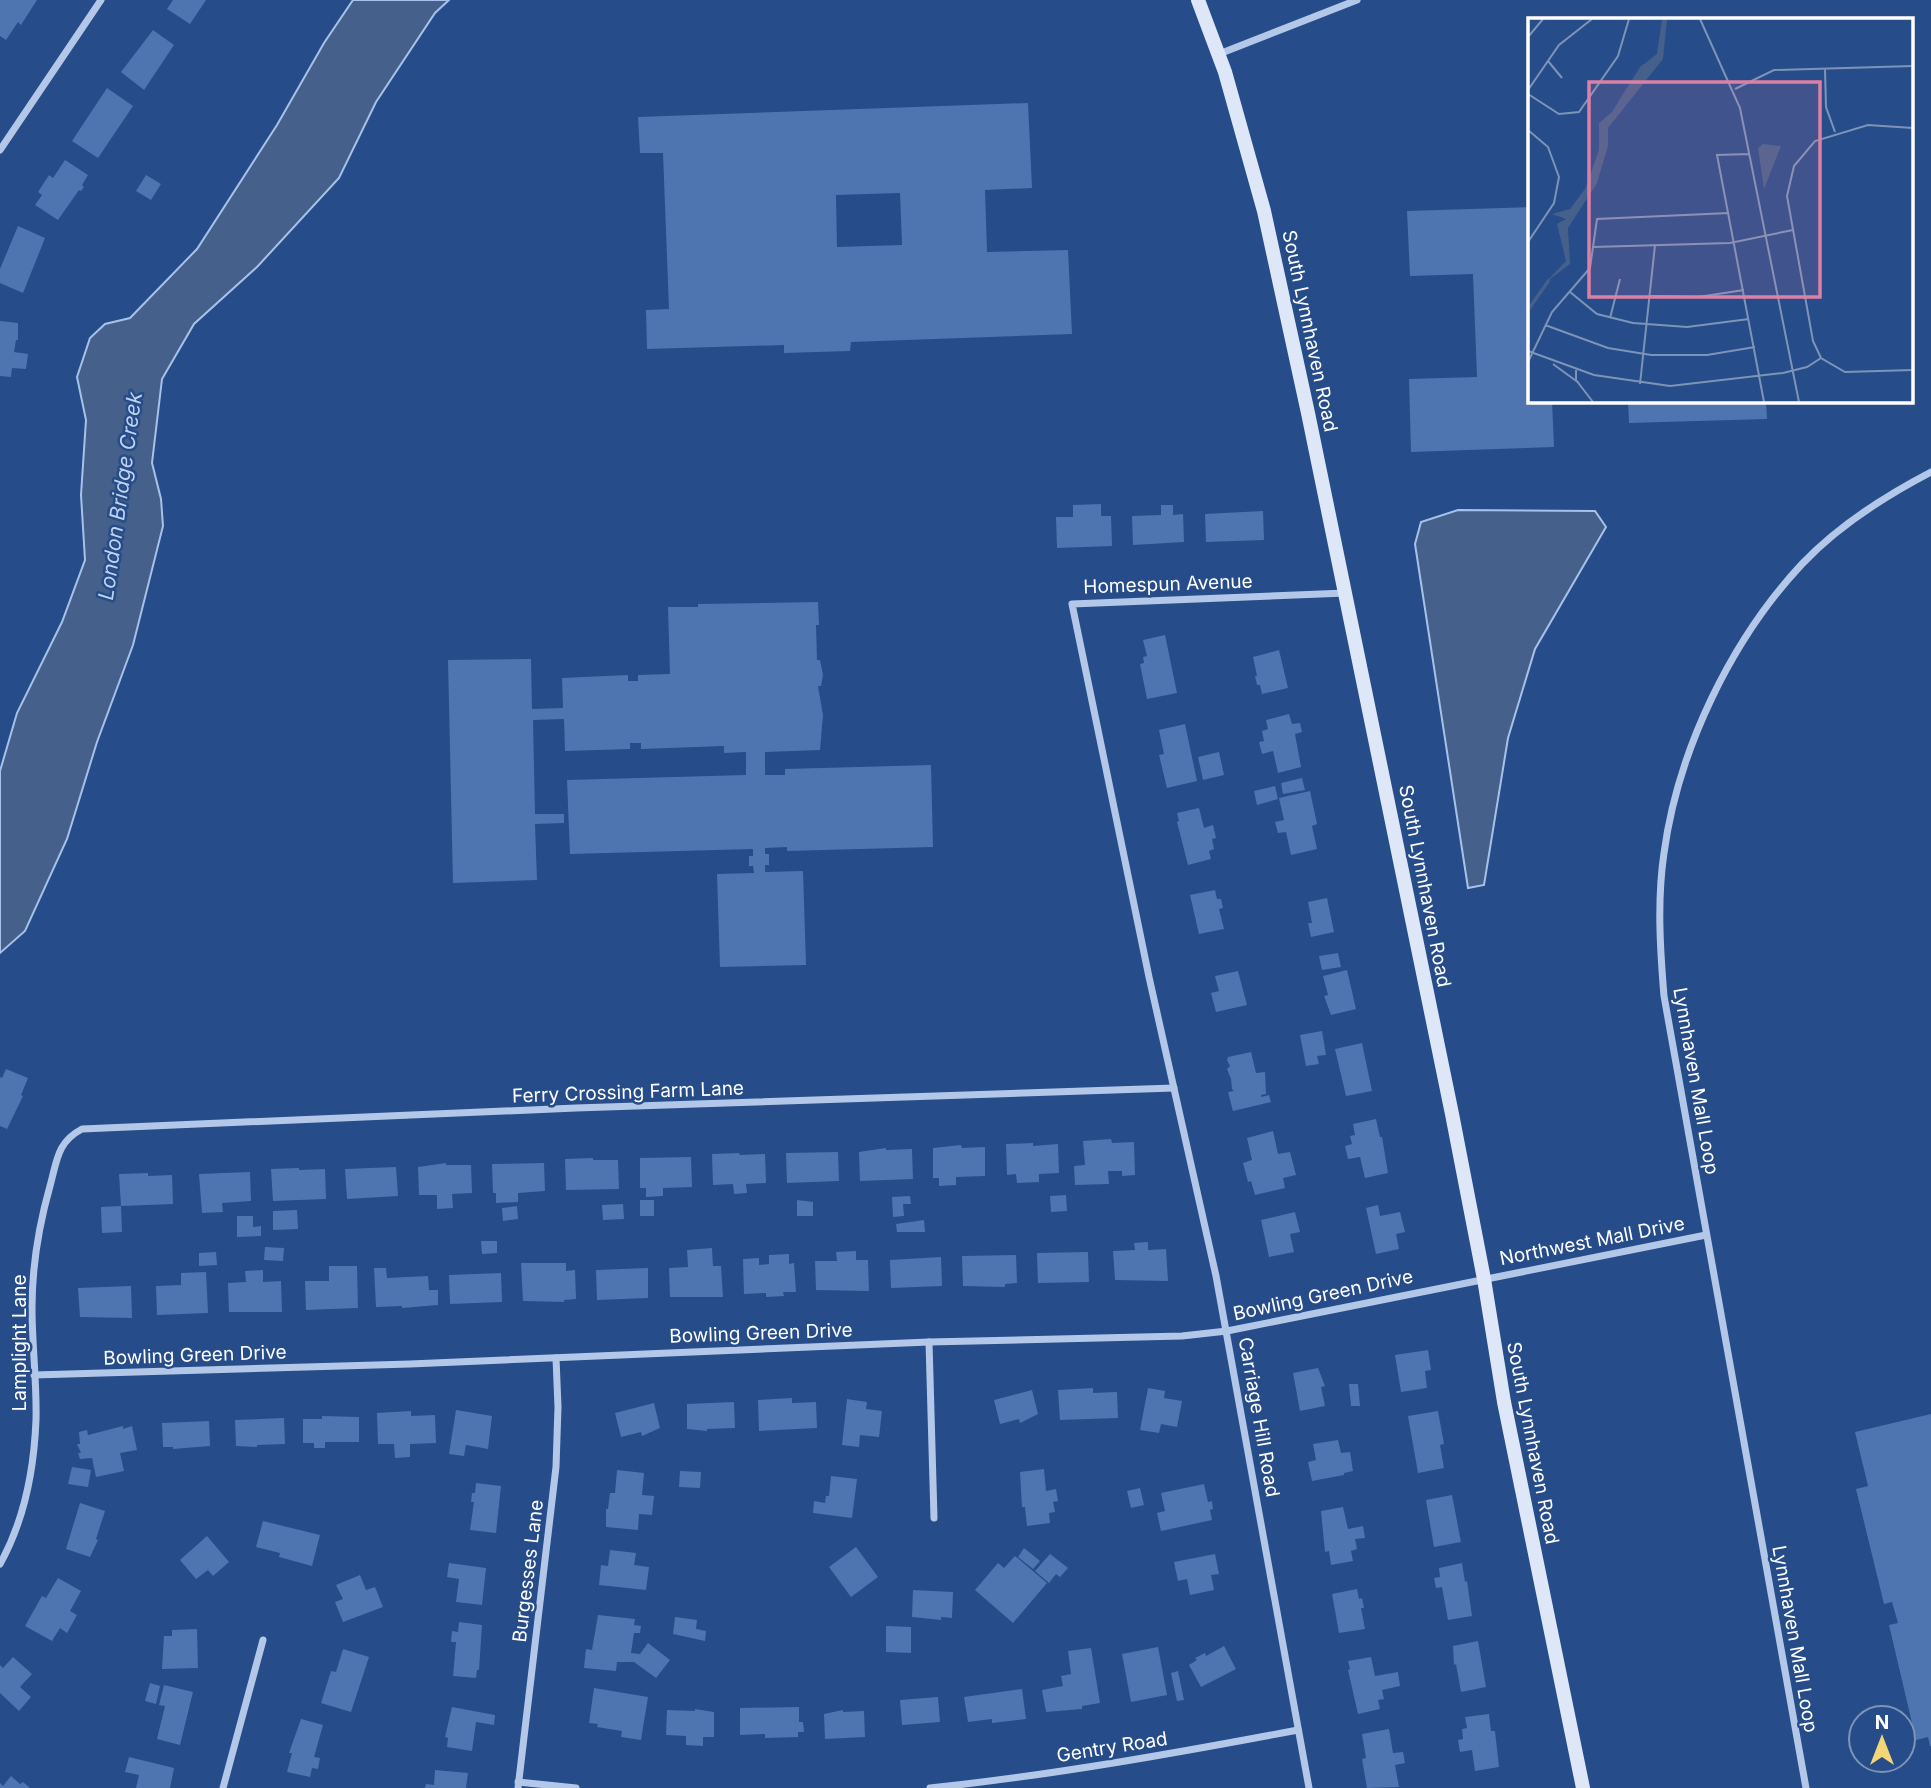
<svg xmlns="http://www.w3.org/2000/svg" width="1931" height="1788" font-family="Inter,sans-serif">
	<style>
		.water { fill: #46608c; stroke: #a7c2ea; stroke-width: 2 }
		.building { fill: #4f75b0; fill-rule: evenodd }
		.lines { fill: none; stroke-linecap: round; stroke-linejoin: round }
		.street { stroke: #b3c8e9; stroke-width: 7 }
		.secondary { stroke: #dde7f8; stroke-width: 14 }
		.labels { text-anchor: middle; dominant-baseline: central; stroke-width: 5; stroke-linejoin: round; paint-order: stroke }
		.street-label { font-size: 19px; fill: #fff; stroke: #264c89 }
		.water-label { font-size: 21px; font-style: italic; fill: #bfd3f0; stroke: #264c89 }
		.inset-river { fill: none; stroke: #46608c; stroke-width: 3.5 }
		.inset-road { fill: none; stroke: #7d94b8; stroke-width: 2 }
		.view { fill: #dd80a5; fill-opacity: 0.15; stroke: #dd80a5; stroke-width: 3.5 }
		.inset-edge { fill: none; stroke: #fff; stroke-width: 3.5 }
	</style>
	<rect width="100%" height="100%" fill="#264c89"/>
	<g class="water">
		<polygon points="353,0 449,0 435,13 376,102 339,178 257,267 194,324 162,379 152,463 161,499 163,526 133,645 97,742 67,839 25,931 0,953 0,771 17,713 62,622 85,560 81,495 86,420 77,377 90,338 105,324 130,318 197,249 277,125 324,43"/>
		<polygon points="1458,510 1595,511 1606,527 1535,649 1508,738 1484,885 1468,888 1415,544 1421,522"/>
	</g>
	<g class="building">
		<polygon points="0,0 37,0 21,25 18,22 6,40 0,36"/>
		<polygon points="173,0 206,0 190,24 167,9"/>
		<polygon points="153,30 174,45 144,90 121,72"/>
		<polygon points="107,88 133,106 98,158 72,141"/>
		<path d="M1028,103L1032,188L985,190L987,252L1068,250L1072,334L851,342L850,351L784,353V345L647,349L646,310L669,309L663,153H640L638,117ZM900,193L902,245L837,247L836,195Z"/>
		<polygon points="65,160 88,175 82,185 84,187 81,191 79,190 58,220 35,205 42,195 38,192 49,175 53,178"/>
		<polygon points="146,175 161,184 151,200 136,191"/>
		<polygon points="1530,207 1530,401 1552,401 1554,447 1411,452 1409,379 1477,377 1473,274 1410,276 1407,211"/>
		<polygon points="18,226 45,238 23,293 0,283 0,269"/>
		<polygon points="0,321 18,323 18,340 16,340 14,352 28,354 26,369 12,368 11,377 0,376"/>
		<polygon points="1628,401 1766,401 1767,419 1629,423"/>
		<polygon points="1101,504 1101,516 1111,516 1112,546 1057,548 1056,517 1073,517 1073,505"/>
		<polygon points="1161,505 1173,505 1173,515 1183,514 1184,542 1133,545 1132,516 1161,515"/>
		<polygon points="1263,511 1264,540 1206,542 1205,514"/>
		<polygon points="818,602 819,625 816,625 817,660 820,660 823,675 821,686 818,686 823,715 820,750 765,752 765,775 785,775 785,769 931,765 933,847 787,851 787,847 765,848 765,854 769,854 769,865 765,865 765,872 803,871 806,965 720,967 717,874 754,873 753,866 749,866 749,856 753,856 753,849 570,854 567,780 746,775 746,752 724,753 724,746 641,749 641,743 630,743 630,749 565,751 564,719 533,720 535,814 564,814 564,823 535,824 537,880 453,883 448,660 531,659 532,709 563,708 562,678 628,675 628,681 638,681 638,675 670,674 668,607 698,607 698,604"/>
		<polygon points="1165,635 1177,693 1147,699 1140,664 1144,663 1143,657 1147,656 1143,640"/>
		<polygon points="1279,650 1288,688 1262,694 1260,685 1257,685 1255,676 1257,676 1253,657"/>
		<polygon points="1289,714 1292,724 1300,723 1302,732 1295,734 1301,767 1278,773 1273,751 1262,754 1259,742 1264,741 1262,731 1268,729 1266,720"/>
		<polygon points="1185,724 1197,781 1167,788 1159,755 1164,754 1159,730"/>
		<polygon points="1219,752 1224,775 1203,780 1198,757"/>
		<polygon points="1302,778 1305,790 1283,794 1281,783"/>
		<polygon points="1275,786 1278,799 1257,805 1254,791"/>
		<polygon points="1310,791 1317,824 1312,826 1317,849 1291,855 1286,832 1278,833 1275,822 1284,820 1279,798"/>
		<polygon points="1199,808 1204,828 1213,825 1216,838 1212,839 1214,849 1209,851 1211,859 1188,865 1177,822 1179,821 1177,813"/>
		<polygon points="1215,890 1217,899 1221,899 1223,908 1219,909 1224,929 1199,934 1190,895"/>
		<polygon points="1327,898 1334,932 1311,937 1308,923 1312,923 1308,902"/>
		<polygon points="1338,953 1341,967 1322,970 1319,956"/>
		<polygon points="1347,970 1356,1009 1331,1015 1324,996 1328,995 1323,976"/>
		<polygon points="1238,971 1247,1005 1216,1012 1211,993 1219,991 1215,976"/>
		<polygon points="1322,1031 1326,1055 1317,1056 1319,1064 1306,1066 1300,1035"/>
		<polygon points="1362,1043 1372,1091 1346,1096 1335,1049"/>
		<polygon points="1251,1052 1256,1073 1265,1072 1266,1094 1261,1095 1261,1097 1269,1095 1271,1102 1233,1111 1228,1092 1234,1091 1232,1089 1231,1079 1227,1069 1230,1066 1227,1060 1228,1057"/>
		<polygon points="6,1069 28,1078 21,1095 23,1096 7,1129 0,1126 0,1077 2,1078"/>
		<polygon points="1376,1119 1380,1137 1382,1137 1388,1173 1365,1178 1360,1157 1348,1159 1345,1146 1352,1144 1350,1136 1355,1135 1353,1124"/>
		<polygon points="1273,1131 1278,1154 1290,1152 1296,1175 1283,1178 1285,1188 1255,1195 1251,1181 1248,1182 1243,1163 1252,1160 1247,1138"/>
		<polygon points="1111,1139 1112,1143 1134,1142 1135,1175 1122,1176 1122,1171 1108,1171 1109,1184 1075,1185 1074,1166 1085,1165 1083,1141"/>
		<polygon points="1033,1143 1033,1146 1058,1144 1059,1173 1039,1174 1039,1182 1017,1183 1016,1174 1007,1175 1006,1144"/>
		<polygon points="961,1145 962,1148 985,1147 985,1176 956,1177 956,1185 939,1186 939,1178 933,1178 933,1148"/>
		<polygon points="886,1148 886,1150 912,1149 913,1179 860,1181 859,1152"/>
		<polygon points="838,1152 839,1181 787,1183 786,1153"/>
		<polygon points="739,1153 740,1155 765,1154 766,1183 746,1184 747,1193 734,1194 733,1184 713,1185 712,1154"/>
		<polygon points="691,1157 692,1187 663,1188 663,1196 646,1197 646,1188 640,1188 640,1158"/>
		<polygon points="593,1158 593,1160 618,1160 619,1189 566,1190 565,1159"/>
		<polygon points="446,1163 446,1165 471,1165 472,1193 452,1194 453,1208 437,1209 437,1195 419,1195 418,1167"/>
		<polygon points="544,1163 545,1191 518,1193 518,1202 496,1203 496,1193 493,1193 492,1164"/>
		<polygon points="396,1167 398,1196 347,1199 345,1169"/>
		<polygon points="299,1168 299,1170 325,1169 326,1199 273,1201 271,1169"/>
		<polygon points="250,1172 251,1201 222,1203 223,1212 202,1213 199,1174"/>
		<polygon points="148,1173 148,1176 172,1175 173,1204 121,1206 119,1174"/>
		<polygon points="1066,1195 1067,1211 1051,1212 1050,1196"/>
		<polygon points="910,1196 911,1204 903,1204 904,1216 893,1217 892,1197"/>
		<rect x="640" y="1200" width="14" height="16"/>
		<polygon points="797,1200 813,1202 813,1216 797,1216"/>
		<polygon points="623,1204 624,1219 603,1220 602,1205"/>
		<polygon points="1378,1205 1380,1216 1400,1212 1405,1232 1396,1234 1399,1249 1376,1254 1366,1208"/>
		<polygon points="121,1206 122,1232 102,1233 101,1207"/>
		<polygon points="517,1206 518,1219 503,1221 502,1208"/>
		<polygon points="297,1210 298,1229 273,1230 273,1211"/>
		<polygon points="1295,1212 1300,1232 1290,1234 1294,1252 1269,1257 1261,1220"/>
		<polygon points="237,1216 253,1216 253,1227 261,1226 261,1236 237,1237"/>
		<polygon points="924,1220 925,1232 897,1232 896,1224"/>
		<polygon points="481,1241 497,1241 497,1253 482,1254"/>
		<polygon points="1148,1242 1148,1250 1166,1249 1168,1281 1115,1280 1113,1251 1135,1250 1134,1243"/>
		<polygon points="265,1247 284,1248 283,1261 264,1260"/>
		<polygon points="712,1248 713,1266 721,1266 723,1297 670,1297 669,1268 688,1267 687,1250"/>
		<polygon points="856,1251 856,1260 868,1260 869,1291 816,1290 815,1261 837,1261 836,1252"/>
		<polygon points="216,1252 217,1265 199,1266 199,1253"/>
		<polygon points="1088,1252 1089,1282 1038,1283 1037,1253"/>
		<polygon points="789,1254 789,1264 794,1263 796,1292 783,1292 784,1296 766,1297 766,1293 744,1294 743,1259 759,1258 759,1265 769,1264 769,1255"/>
		<polygon points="1016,1255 1017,1283 1005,1284 1005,1287 963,1286 962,1256"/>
		<polygon points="941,1257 942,1286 891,1288 890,1260"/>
		<polygon points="521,1263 566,1263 566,1271 575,1270 576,1299 564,1300 564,1302 523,1301"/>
		<polygon points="329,1266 357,1266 358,1308 306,1310 305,1281 329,1281"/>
		<polygon points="374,1268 386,1268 387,1278 428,1276 429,1290 438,1290 438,1305 402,1308 402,1306 376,1307"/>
		<polygon points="648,1268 648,1298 597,1300 596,1270"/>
		<polygon points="263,1270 263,1282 281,1281 282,1312 229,1312 228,1283 246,1282 245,1271"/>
		<polygon points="206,1272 208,1313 157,1315 156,1286 181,1285 181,1273"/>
		<polygon points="501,1273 502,1302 450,1304 449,1275"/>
		<polygon points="131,1286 132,1318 80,1317 78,1288"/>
		<polygon points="1428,1350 1431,1370 1425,1371 1427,1388 1401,1392 1395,1355"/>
		<polygon points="1318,1368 1325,1386 1321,1387 1325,1406 1300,1411 1293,1373"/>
		<polygon points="1349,1384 1358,1384 1360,1406 1351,1406"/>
		<polygon points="1093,1388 1093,1393 1117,1392 1118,1418 1060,1420 1058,1390"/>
		<polygon points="1148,1388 1165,1391 1164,1398 1182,1401 1177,1427 1161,1424 1159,1433 1140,1430"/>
		<polygon points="1032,1390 1038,1414 1020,1423 1019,1419 1000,1424 994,1400"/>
		<polygon points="792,1398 792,1403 816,1402 817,1428 759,1431 758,1400"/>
		<polygon points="847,1399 867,1402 866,1409 882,1411 879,1437 860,1435 859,1447 842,1445"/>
		<polygon points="734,1402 735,1428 707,1429 707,1431 687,1429 687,1404"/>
		<polygon points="654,1403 660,1428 642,1436 641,1432 621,1437 615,1413"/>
		<polygon points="456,1410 492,1416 488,1449 466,1445 464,1456 449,1454"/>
		<polygon points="411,1411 411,1416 435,1415 436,1443 410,1444 410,1457 395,1458 394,1444 378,1444 377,1413"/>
		<polygon points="1438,1411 1444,1444 1440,1445 1444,1468 1418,1473 1408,1416"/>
		<polygon points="1931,1414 1931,1746 1930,1746 1928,1737 1916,1740 1889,1625 1898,1623 1892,1602 1884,1604 1856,1489 1868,1486 1855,1432"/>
		<polygon points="322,1416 359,1417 359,1442 325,1442 325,1448 314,1448 314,1443 303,1443 303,1419 322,1419"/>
		<polygon points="284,1418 285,1444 257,1445 257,1447 236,1446 235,1420"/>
		<polygon points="209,1421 210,1446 173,1449 173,1447 163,1447 162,1423"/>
		<polygon points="123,1426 123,1429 132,1426 137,1450 120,1453 124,1471 96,1477 92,1458 80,1459 78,1453 81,1453 77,1444 80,1444 79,1432 87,1430 88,1435"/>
		<polygon points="1338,1440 1341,1453 1350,1452 1353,1471 1344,1473 1344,1475 1312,1481 1308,1462 1316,1460 1313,1444"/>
		<polygon points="72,1467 91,1470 88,1487 68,1484"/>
		<polygon points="1044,1469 1046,1491 1056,1489 1058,1501 1053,1502 1055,1512 1049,1513 1050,1523 1027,1526 1025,1507 1022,1507 1020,1472"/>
		<polygon points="617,1470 644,1473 642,1495 654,1496 652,1515 639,1514 638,1530 606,1527 606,1509 608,1509 610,1493 615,1493"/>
		<polygon points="680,1471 701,1472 700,1488 679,1487"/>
		<polygon points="831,1476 857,1479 852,1518 813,1513 814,1501 825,1503 826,1496 829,1496"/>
		<polygon points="476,1483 501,1486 496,1533 470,1530 474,1502 471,1502 472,1493 475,1493"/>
		<polygon points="1204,1484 1208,1502 1212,1501 1213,1509 1210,1510 1212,1520 1161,1531 1157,1513 1165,1511 1161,1493"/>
		<polygon points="1140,1488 1144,1505 1131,1508 1127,1491"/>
		<polygon points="1452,1495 1461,1542 1434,1547 1426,1500"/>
		<polygon points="80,1503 105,1511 96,1539 98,1540 90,1557 66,1549"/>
		<polygon points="1343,1507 1348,1529 1363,1526 1365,1538 1355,1539 1357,1549 1351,1551 1353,1561 1331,1565 1329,1551 1325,1552 1321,1511"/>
		<polygon points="263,1521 320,1535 312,1566 279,1557 280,1553 256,1547"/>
		<polygon points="207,1536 229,1562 213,1576 208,1570 196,1579 180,1560"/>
		<polygon points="856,1547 878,1577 851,1597 829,1567"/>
		<polygon points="1024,1548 1040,1561 1033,1569 1018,1557"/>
		<polygon points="610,1550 636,1553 634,1565 649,1567 646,1590 599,1585 601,1565 608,1566"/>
		<polygon points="1050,1554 1068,1568 1060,1577 1056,1574 1049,1583 1035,1571"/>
		<polygon points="1215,1554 1219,1574 1211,1575 1214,1590 1190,1595 1187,1579 1178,1581 1174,1562"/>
		<polygon points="1015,1556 1047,1583 1013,1623 975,1590 998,1563 1004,1568"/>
		<polygon points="449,1563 486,1568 482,1605 456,1602 459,1579 447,1577"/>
		<polygon points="1462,1563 1465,1582 1467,1581 1472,1616 1448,1620 1442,1587 1436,1588 1434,1578 1440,1577 1439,1568"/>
		<polygon points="360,1575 366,1590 375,1587 383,1607 343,1622 335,1602 343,1599 336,1585"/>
		<polygon points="58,1578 81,1591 70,1611 77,1615 67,1633 60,1628 52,1641 25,1626 42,1596 46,1598"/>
		<polygon points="1357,1589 1359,1599 1362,1598 1364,1608 1361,1608 1365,1629 1339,1633 1332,1594"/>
		<polygon points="913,1590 953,1592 952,1618 941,1617 941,1620 912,1617"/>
		<polygon points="598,1615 635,1619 634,1625 641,1626 640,1633 634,1633 631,1653 640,1654 648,1643 670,1660 656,1678 634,1662 617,1662 616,1671 584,1668 586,1649 592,1650"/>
		<polygon points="675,1617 697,1620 696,1629 706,1631 705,1641 673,1634"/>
		<polygon points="459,1622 482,1625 479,1670 477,1670 476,1678 453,1676 456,1642 451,1642 452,1631 458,1632"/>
		<polygon points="886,1626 911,1627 911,1653 886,1652"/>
		<polygon points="197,1629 198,1668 162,1669 164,1636 172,1636 172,1630"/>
		<polygon points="1478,1641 1486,1687 1461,1692 1456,1664 1454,1665 1453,1646"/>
		<polygon points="1224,1646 1236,1669 1201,1687 1189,1665 1197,1660 1195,1658 1205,1653 1206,1656"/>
		<polygon points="1158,1647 1167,1695 1131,1702 1122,1654"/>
		<polygon points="1091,1648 1100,1703 1082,1706 1082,1709 1046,1712 1042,1690 1063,1686 1061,1676 1071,1674 1068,1651"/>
		<polygon points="343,1649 369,1657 351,1712 321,1703 331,1671 336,1672"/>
		<polygon points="13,1657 32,1674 20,1687 31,1697 19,1711 0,1693 0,1665 3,1668"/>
		<polygon points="1371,1657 1375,1676 1398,1672 1400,1686 1382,1690 1384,1699 1378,1700 1380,1709 1358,1714 1348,1670 1350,1669 1348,1661"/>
		<polygon points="1178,1671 1184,1700 1177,1701 1171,1673"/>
		<polygon points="150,1683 160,1686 156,1704 145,1701"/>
		<polygon points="164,1685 193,1692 180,1745 157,1739 165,1706 159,1705"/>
		<polygon points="594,1688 648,1697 641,1740 621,1737 622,1731 597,1727 598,1724 589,1723"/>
		<polygon points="1022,1689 1026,1719 992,1723 992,1719 968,1722 964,1697"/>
		<polygon points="938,1697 940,1722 902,1725 900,1700"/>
		<polygon points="452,1707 495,1715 494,1725 476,1722 472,1751 447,1747 448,1738 445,1737"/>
		<polygon points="799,1707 799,1722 803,1722 804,1732 798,1732 798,1737 765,1738 765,1734 740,1735 740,1708"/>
		<polygon points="695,1709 714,1712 714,1737 703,1737 703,1746 686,1745 686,1736 666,1735 667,1710 695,1711"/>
		<polygon points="843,1710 843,1712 864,1711 865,1737 825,1739 824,1714"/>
		<polygon points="1489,1714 1491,1731 1495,1731 1499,1767 1475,1771 1472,1750 1460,1752 1458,1740 1463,1739 1462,1729 1467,1728 1465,1717"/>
		<polygon points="301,1719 323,1725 314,1757 320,1758 318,1769 312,1768 310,1777 287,1772 292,1753 289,1753"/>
		<polygon points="1389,1729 1393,1753 1403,1752 1405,1763 1395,1765 1399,1787 1367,1788 1362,1759 1366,1758 1362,1734"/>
		<polygon points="129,1757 174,1768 170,1788 136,1788 139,1775 125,1772"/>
		<polygon points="435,1770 468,1773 466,1788 425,1788 426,1784 434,1785"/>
		<polygon points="11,1776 20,1784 23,1782 30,1788 0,1788 0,1783 3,1786"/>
	</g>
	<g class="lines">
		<g class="street">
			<polyline points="1219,54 1357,0"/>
			<polyline points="0,150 101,0"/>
			<polyline points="929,1342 934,1518"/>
			<polyline points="34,1375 410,1364 929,1342 1182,1336 1227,1331 1706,1235"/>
			<path d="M0,1564C24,1521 34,1470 36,1420C37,1383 32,1345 32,1308C32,1267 39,1225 50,1186C57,1161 57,1142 82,1129L576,1108L1174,1088"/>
			<polyline points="518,1782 576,1788"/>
			<polyline points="223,1788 263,1640"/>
			<polyline points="518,1788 556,1467 558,1407 556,1358"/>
			<path d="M930,1788C1054,1775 1176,1753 1298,1730"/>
			<polyline points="1309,1788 1216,1276 1149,977 1072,604 1346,593"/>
			<path d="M1806,1788L1664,996C1660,948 1657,900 1664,853C1678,750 1731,640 1802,564C1838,526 1885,496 1931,472"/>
		</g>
		<polyline class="secondary" points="1198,0 1225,72 1264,211 1308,413 1452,1114 1484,1279 1504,1402 1583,1788"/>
	</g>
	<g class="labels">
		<g class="street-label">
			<text transform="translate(1310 331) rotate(78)">South Lynnhaven Road</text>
			<text transform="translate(1168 584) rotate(-2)">Homespun Avenue</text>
			<text transform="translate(1425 886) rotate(79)">South Lynnhaven Road</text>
			<text transform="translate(1696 1081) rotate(80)">Lynnhaven Mall Loop</text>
			<text transform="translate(628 1092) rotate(-2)">Ferry Crossing Farm Lane</text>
			<text transform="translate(1592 1241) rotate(-11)">Northwest Mall Drive</text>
			<text transform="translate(1323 1295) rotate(-12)">Bowling Green Drive</text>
			<text transform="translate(761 1333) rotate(-2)">Bowling Green Drive</text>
			<text transform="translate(19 1343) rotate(-90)">Lamplight Lane</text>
			<text transform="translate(195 1355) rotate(-2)">Bowling Green Drive</text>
			<text transform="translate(1259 1417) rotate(80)">Carriage Hill Road</text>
			<text transform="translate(1533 1443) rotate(79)">South Lynnhaven Road</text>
			<text transform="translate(528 1571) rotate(-83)">Burgesses Lane</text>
			<text transform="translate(1795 1639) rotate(80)">Lynnhaven Mall Loop</text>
			<text transform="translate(1112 1747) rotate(-9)">Gentry Road</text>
		</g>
		<g class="water-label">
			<text transform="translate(120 496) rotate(-82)">London Bridge Creek</text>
		</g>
	</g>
	<g transform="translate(1528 18)">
		<rect width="385" height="385" fill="#264c89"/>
		<path d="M134,1H139L135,41L80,110V128L69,165L40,210L42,246L17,265L38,243L29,206L38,201L24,196L42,191L57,171L71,132V105L84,94L112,49L129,36ZM235,126L253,128L236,171L230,130Z" fill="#46608c"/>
		<path class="inset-river" d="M0,292L21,262"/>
		<path class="inset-road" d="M172,1L212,90L271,384M0,19L15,1M20,43L34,60M297,51L298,89L307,114M207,71L246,52L385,48M0,72L31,27L64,1M0,76L31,96L51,94L90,38L101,1M385,110L340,107L287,123L266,148L259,178L285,323L293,340L317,354L385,352M0,112L20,129L31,159L26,185L0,224M222,136L189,137L236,384M65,229L202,225L265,212M42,274L69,296L105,305L159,309L221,301M123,278L170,279L216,272M82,300L92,261M17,307L80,330L123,337H179L227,329M0,333L66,357L142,368L255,355L279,349L293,340M0,344L24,294L62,250L69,201L201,195M25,346L51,365M48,352V362L65,384M112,366L127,227"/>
		<path class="view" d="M61,64H292V279H61Z"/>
		<rect width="385" height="385" class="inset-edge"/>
	</g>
	<g transform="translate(1882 1739)"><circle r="33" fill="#264c89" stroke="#7d94b8" stroke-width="2"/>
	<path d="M0-5L12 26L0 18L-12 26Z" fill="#f2d678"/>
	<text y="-10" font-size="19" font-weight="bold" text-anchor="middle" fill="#ffffff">N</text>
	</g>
</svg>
